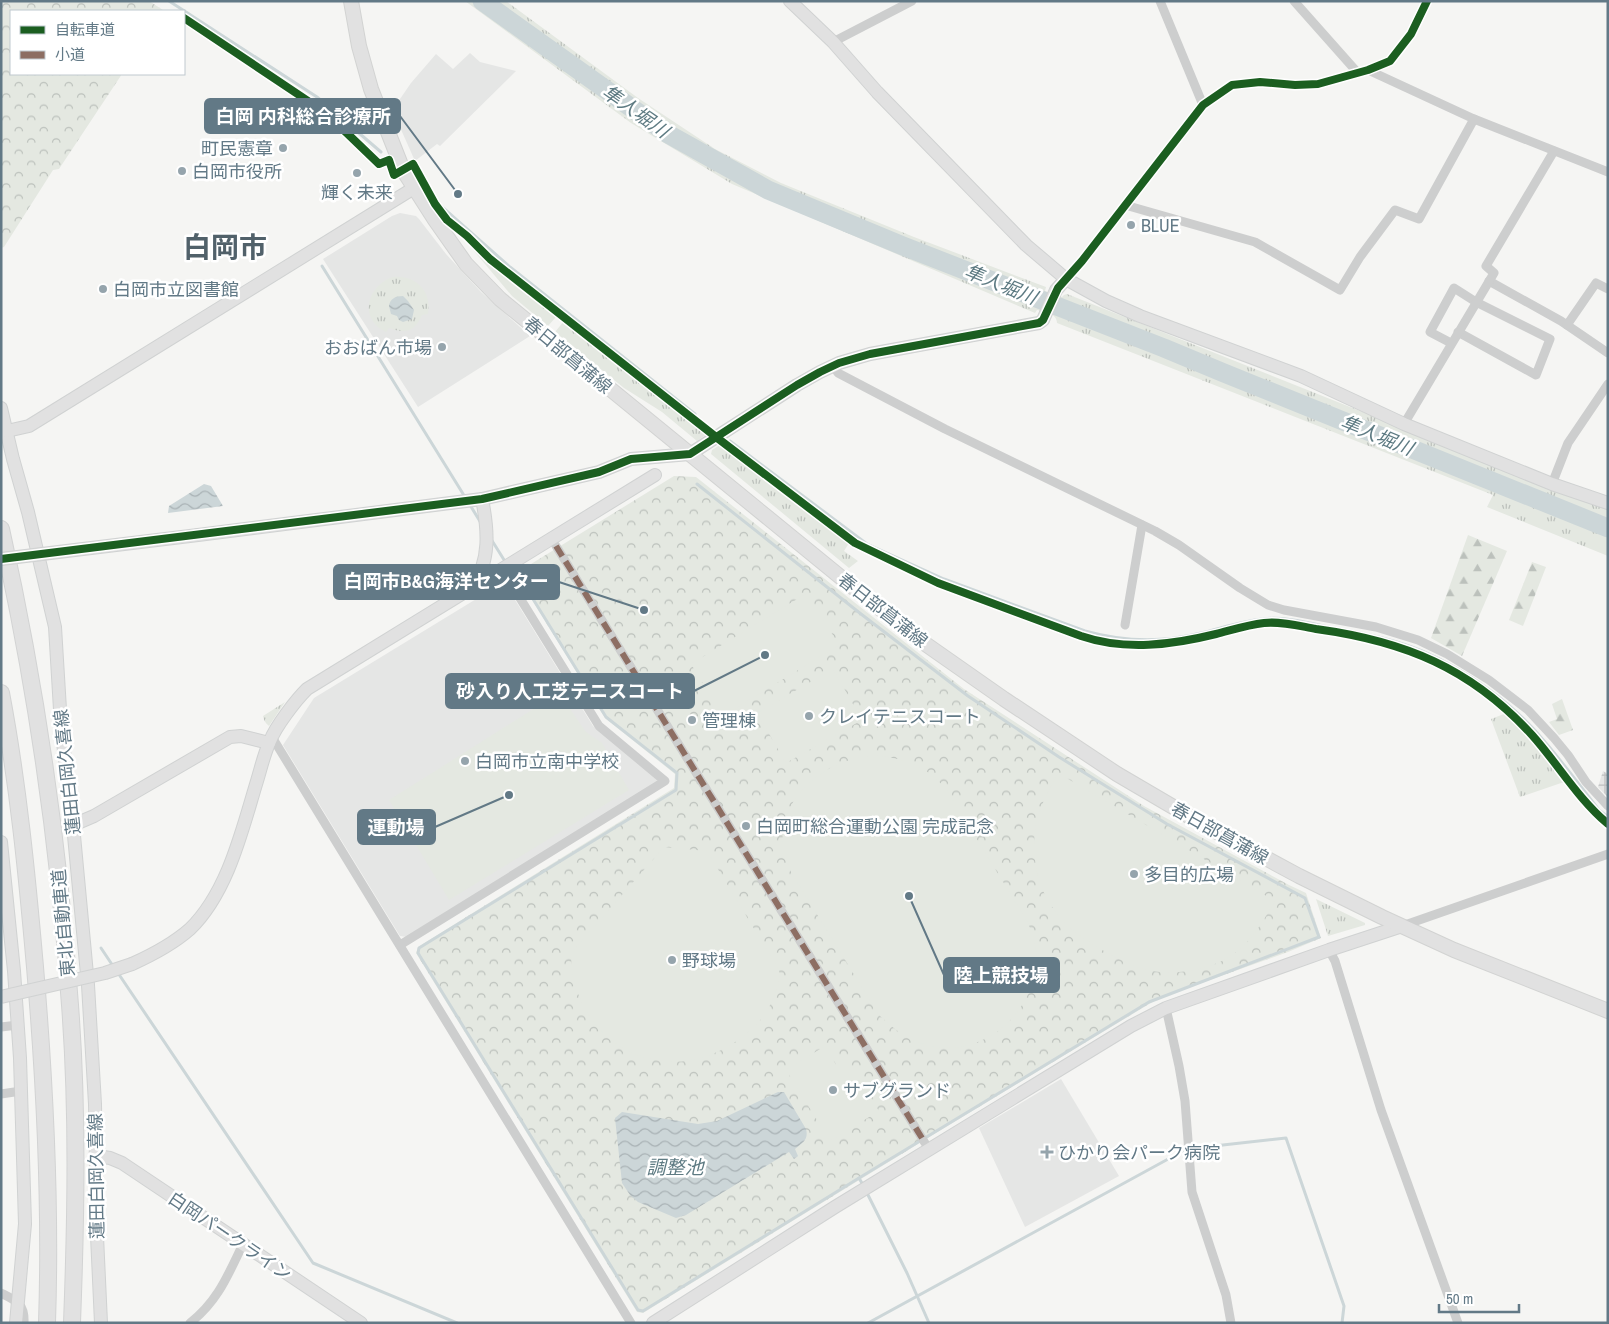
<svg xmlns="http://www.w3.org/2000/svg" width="1609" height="1324" font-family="'Archivo Narrow','Noto Sans JP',sans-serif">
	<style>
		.built { fill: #e5e6e5 }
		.industrial { fill: url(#industrial-grid) }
		.grass { fill: url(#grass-tufts) }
		.forest { fill: url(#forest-firs) }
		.park { fill: url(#park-crowns) }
		.garden { fill: #e4e8e1 }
		.water { fill: url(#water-waves) }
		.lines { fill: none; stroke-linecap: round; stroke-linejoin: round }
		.stream { stroke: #ccd6d8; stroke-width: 3 }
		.river { stroke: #ccd6d8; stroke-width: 19 }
		.secondary-casing { stroke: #d0d2d2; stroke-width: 14 }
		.primary-casing { stroke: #d2d3d2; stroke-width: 16 }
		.highway-casing { stroke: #d2d3d3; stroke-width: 18 }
		.street { stroke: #cdcece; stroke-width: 9 }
		.secondary { stroke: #e1e1e1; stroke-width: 12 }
		.primary { stroke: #e1e1e1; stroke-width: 14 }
		.highway { stroke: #e1e1e1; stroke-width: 16 }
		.secondary-bridge-casing { stroke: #d0d2d2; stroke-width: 14; stroke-linecap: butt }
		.secondary-bridge { stroke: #e1e1e1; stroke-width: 12 }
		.quiet { stroke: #8d6e63; stroke-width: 6; stroke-dasharray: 12 6; stroke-linecap: butt }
		.cycleway-casing { stroke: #fff; stroke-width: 11 }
		.cycleway { stroke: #1b5e20; stroke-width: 8 }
		.poi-dot { fill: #95a4ac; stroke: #fff; stroke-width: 2 }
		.labels { text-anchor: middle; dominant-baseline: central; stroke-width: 5; stroke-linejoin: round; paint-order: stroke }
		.poi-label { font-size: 18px; fill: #627986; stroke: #fff; text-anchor: start }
		.street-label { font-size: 18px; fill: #627986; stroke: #fff }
		.water-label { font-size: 19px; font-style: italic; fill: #5e7b83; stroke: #fff }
		.town-label { font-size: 28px; font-weight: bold; fill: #51616a; stroke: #fff }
		.leader { fill: none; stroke: #627986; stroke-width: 2 }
		.callout-dot { fill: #627986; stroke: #fff; stroke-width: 2 }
		.callout { fill: #627986; stroke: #627986; stroke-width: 2 }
		.callout-label { font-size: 19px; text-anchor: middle; font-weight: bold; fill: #fff }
	</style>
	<defs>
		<pattern id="industrial-grid" width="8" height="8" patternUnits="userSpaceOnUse" patternTransform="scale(1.25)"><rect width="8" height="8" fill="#e5e6e5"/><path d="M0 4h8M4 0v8" fill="none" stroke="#bdbfbf"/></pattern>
		<pattern id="grass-tufts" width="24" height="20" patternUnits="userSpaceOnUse" patternTransform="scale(1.25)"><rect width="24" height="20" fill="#e4e8e1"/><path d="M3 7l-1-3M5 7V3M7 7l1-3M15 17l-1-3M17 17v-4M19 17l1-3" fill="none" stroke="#bcc1bc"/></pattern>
		<pattern id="forest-firs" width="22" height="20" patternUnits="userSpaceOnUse" patternTransform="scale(1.25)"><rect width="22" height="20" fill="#e4e8e1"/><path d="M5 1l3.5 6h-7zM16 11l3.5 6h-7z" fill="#bcc1bc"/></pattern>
		<pattern id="park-crowns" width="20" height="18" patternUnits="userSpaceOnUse" patternTransform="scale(1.25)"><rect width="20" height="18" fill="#e4e8e1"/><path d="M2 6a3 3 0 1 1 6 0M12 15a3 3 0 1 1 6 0" fill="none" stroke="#bcc1bc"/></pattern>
		<pattern id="water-waves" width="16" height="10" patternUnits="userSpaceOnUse" patternTransform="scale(1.25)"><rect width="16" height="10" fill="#ccd6d8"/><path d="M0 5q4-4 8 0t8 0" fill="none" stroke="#a9b2b5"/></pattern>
	</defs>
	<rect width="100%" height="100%" fill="#f5f5f3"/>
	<g class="built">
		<polygon points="470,53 480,62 516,71 440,146 437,144 415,161 395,116 391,112 411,83 436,54 453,69"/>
		<polygon points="400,213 416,216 419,219 446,254 481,292 530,336 418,407 323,259 392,216"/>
		<polygon points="504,582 593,726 658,778 656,784 407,937 400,936 283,745 314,698"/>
		<polygon points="1061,1079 1119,1176 1025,1227 979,1128"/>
	</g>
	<polygon class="industrial" points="1603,771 1608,774 1608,799 1606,798 1607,796 1598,787"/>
	<g class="grass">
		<path d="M465,1H471L664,138L742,184L884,244L1057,311L1177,362L1608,532V556L1487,507L1493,495L1057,323C1057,313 1044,312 1037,310L1035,313L732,184L631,123Z"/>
		<polygon points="496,1 506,1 638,98 715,149 781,183 914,237 1046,287 1045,291 1062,297 1064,295 1067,294 1608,510 1608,519 1427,449 1384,429 828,209 740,169 642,108"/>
		<polygon points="463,238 556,315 556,317 548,326 512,296"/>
		<path d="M393,277C416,275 432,291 428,314L422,315C415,332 405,334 389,328L386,332C383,330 378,328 376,325C360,308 373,283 393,277Z"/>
		<polygon points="564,321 707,434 697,441 662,412 624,388 555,332"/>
		<polygon points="720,445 726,448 849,543 844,551 858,561 849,568 711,454 712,450"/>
		<path d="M285,702L269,726C265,723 264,720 263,716Z"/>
		<path d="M1504,714C1526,727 1547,762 1564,782L1520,797L1491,719Z"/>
		<polygon points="1316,899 1365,923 1365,925 1328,936"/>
	</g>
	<g class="forest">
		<polygon points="1468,535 1507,551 1462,656 1431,638"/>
		<polygon points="1532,562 1546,567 1523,626 1509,620"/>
		<polygon points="1562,699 1573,730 1559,735 1549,722 1557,719 1552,704"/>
	</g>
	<g class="park">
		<polygon points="1,1 149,1 163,10 11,11 11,74 122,74 59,169 53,170 4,247 1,248"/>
		<polygon points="674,476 696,477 964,689 1144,806 1289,885 1306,893 1321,938 1288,952 1159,998 931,1136 643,1313 637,1312 416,953 418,947 674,788 675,774 605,718 518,577 518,572"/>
	</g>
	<g class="garden">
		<polygon points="807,593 839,645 723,716 691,664"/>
		<polygon points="833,669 862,720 786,763 757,713"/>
		<polygon points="559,693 586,732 602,743 629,790 449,900 389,800"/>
		<path d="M874,755C906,759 925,765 946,789L1027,921C1031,930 1035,939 1036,950C1040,1012 981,1064 920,1043C904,1038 891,1026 879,1015L791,872C788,863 784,855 783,846C778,809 808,776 841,763C851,759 863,757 874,755Z"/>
		<path d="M1058,773L1275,901C1262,923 1248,948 1224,960C1200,972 1168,976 1143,969C1120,962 1081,939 1065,923C1054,912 1044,895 1039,881C1037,874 1036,866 1035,859C1031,824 1042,802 1058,773Z"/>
		<path d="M664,847L707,851L779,970C781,979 777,987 774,996C767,1016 753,1030 735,1042C661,1092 571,1041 571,953Z"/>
		<polygon points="825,1046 838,1068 852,1068 879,1111 830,1141 786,1070"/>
	</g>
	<g class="water">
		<path d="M403,296L408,301L414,310L412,319L403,322L399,320L397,316L391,314L389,306C390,299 395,296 403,296Z"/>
		<polygon points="204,484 211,486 223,506 168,513 169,506"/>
		<path d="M778,1092H784L806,1129C809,1140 802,1143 795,1149L798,1156L794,1159L789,1152L686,1215L676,1218L638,1202L630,1195L622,1183L615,1118L622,1112L698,1124L717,1121Z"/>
	</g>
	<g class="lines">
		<g class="stream">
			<polyline points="169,1 317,97 381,152"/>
			<polyline points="439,204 510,267 695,414"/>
			<polyline points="322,266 465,497"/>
			<path d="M730,441L867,544L944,579L1085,631C1124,642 1162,643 1201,633C1222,628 1242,621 1263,619C1285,616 1313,624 1334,628C1364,633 1394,639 1422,651C1468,671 1513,703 1545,742C1564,764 1581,787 1599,810L1608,817"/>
			<polyline points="697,484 861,614 968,696 1059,757 1167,824 1305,898 1319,937 1149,1002 859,1178"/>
			<polyline points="470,505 481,523"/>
			<polyline points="491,539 506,563"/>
			<polyline points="511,567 520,578 606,717 677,773 676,790 419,948 418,953 638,1310 643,1311 859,1178 863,1185"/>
			<polyline points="101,948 113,966"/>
			<polyline points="118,973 313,1263 457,1323"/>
			<polyline points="866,1191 907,1273 929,1323"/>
			<polyline points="868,1323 1181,1152 1196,1148 1286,1138 1344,1306 1342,1323"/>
		</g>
		<polyline class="river" points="482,1 668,134 768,190 903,246 1164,348 1224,373 1608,528"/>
		<defs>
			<g id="secondary">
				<polyline points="790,1 833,42 877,92 1026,245 1066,279 1106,301 1140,316 1301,376 1404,424 1552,484 1608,503"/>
				<polyline points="1,408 13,459 28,512 55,627 61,726 73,825 88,985 95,1104 97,1236 101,1323"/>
				<polyline points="7,431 29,426 414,188"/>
				<polyline points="198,535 482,499 599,472 631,459 690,454 797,385 820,372 839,363 870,354 1039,323 1043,320 1056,290 1066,279"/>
				<path d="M472,587C491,561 488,529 482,499"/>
				<polyline points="73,825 94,816 230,737 241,736 269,743"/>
				<polyline points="1,842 14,971 20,1058 25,1224 16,1323"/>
				<path d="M132,964C152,955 173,944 190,929C228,892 242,830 257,781C261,768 264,754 270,741C276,726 295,701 307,689L655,475"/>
				<polyline points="97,1156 110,1158 122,1163 361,1323"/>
				<polyline points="653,1323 835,1207 1131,1026 1166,1008 1329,950 1402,926"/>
			</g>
			<polyline id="primary" points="351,1 359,46 371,89 403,170 435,220 466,264 500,299 849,584 924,643 1004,699 1117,774 1204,825 1299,876 1382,917 1454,950 1608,1011"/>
			<g id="highway">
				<path d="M1,529C36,686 59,845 70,1005C78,1111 76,1217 72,1323"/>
				<path d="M1,693C18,783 27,875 35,967C45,1085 51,1204 47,1323"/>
			</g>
		</defs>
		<use href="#secondary" class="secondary-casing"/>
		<use href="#primary" class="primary-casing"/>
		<use href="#highway" class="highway-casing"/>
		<g class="street">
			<polyline points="1160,1 1203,105"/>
			<polyline points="1294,1 1357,72"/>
			<polyline points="833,42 912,1"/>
			<polyline points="1368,70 1474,119 1608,172"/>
			<polyline points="1125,205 1255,242 1340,290 1360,257 1395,210 1419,219 1474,119"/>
			<polyline points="1066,279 1082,261 1203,105 1232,85 1260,82 1295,85 1318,84 1368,70 1390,61 1411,34 1427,1"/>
			<polyline points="1489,281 1561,321 1608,353"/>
			<polyline points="1567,325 1596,283 1608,289"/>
			<polyline points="1451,343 1430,332 1454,288 1476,302 1550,339 1536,375 1458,332"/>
			<polyline points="833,366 838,373 945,429 1155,531 1179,545 1240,588 1268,605 1284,610 1376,627 1418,640 1447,654 1489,680 1528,710 1554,738 1568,755 1586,782 1608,806"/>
			<polyline points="1404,424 1494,273 1486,266 1554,151"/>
			<polyline points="1552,484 1568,443 1608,384"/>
			<polyline points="556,546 925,1143"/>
			<polyline points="1125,625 1142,525"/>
			<polyline points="272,737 631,1323"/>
			<polyline points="1402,926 1608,854"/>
			<polyline points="400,945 665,781 599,726 502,569"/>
			<polyline points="1329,950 1335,961 1381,1110 1458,1323"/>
			<polyline points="1166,1008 1179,1066 1185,1101 1192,1192 1226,1295 1231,1323"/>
			<polyline points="1,1027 18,1025"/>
			<polyline points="1,1094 21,1091"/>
			<path d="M1,1293C17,1301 25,1304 24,1323"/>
			<path d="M190,1323C218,1301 228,1275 243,1244"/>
		</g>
		<use href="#secondary" class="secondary"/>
		<use href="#primary" class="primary"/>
		<use href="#highway" class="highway"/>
		<defs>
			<g id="secondary-bridge">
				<polyline points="1,559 198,535"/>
				<polyline points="1,997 105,973 132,964"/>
			</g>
		</defs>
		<use href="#secondary-bridge" class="secondary-bridge-casing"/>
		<use href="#secondary-bridge" class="secondary-bridge"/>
		<polyline class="quiet" points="556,546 925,1143"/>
		<defs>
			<g id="cycleway">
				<path d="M184,18L326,113L379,164L389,160L394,175L413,164L435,204L447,220L467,236L490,259L716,437L855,543L938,583L1081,636C1125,651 1172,645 1216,634C1232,630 1247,625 1264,623C1281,621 1299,626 1316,629C1404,641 1471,668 1532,735C1558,764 1578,799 1608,824"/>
				<polyline points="1,559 482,499 599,472 631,459 690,454 797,385 820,372 839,363 870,354 1039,323 1043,320 1058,288 1082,261 1203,105 1232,85 1260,82 1295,85 1318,84 1368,70 1390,61 1411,34 1427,1"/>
			</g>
		</defs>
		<use href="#cycleway" class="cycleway-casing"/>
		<use href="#cycleway" class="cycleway"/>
	</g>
	<g class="poi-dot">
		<circle cx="283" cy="148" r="5"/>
		<circle cx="182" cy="171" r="5"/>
		<circle cx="357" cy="173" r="5"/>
		<circle cx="1131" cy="225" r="5"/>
		<circle cx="103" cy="289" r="5"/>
		<circle cx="442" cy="347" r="5"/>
		<circle cx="809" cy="716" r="5"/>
		<circle cx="692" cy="720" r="5"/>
		<circle cx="465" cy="761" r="5"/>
		<circle cx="746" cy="826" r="5"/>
		<circle cx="1134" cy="874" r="5"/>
		<circle cx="672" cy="960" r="5"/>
		<circle cx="833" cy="1090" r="5"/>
		<path d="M1044.5 1144.5h5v5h5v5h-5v5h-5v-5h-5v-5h5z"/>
	</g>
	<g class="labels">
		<g class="poi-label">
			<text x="273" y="148" text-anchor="end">町民憲章</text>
			<text x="192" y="171">白岡市役所</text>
			<text x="357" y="192" text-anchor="middle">輝く未来</text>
			<text x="1141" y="225">BLUE</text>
			<text x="113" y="289">白岡市立図書館</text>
			<text x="432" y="347" text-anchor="end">おおばん市場</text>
			<text x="819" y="716">クレイテニスコート</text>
			<text x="702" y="720">管理棟</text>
			<text x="475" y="761">白岡市立南中学校</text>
			<text x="756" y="826">白岡町総合運動公園 完成記念</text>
			<text x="1144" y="874">多目的広場</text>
			<text x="682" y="960">野球場</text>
			<text x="843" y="1090">サブグランド</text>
			<text x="1058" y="1152">ひかり会パーク病院</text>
		</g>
		<g class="street-label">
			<text transform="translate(568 355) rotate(40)">春日部菖蒲線</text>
			<text transform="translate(883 610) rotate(38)">春日部菖蒲線</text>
			<text transform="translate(67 772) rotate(-96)">蓮田白岡久喜線</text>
			<text transform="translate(1220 833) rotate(29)">春日部菖蒲線</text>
			<text transform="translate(63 923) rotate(-95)">東北自動車道</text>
			<text transform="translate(96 1176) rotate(-91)">蓮田白岡久喜線</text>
			<text transform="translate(230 1236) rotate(34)">白岡パークライン</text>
		</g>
		<g class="water-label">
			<text transform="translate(636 111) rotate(35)">隼人堀川</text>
			<text transform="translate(1001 284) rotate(22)">隼人堀川</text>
			<text transform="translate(1377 435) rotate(22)">隼人堀川</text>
			<text x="675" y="1167">調整池</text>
		</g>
		<g class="town-label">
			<text x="225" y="247">白岡市</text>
		</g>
	</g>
	<path class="leader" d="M458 194L400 116M644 610L559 582M765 655L694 691M509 795L435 827M909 896L944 975"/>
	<g class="callout-dot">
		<circle cx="458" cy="194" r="5"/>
		<circle cx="644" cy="610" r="5"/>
		<circle cx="765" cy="655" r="5"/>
		<circle cx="509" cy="795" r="5"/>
		<circle cx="909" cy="896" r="5"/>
	</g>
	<g class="callout">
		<rect x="205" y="99" width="195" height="34" rx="5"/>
		<rect x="334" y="565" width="225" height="34" rx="5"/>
		<rect x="446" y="674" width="248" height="34" rx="5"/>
		<rect x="358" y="810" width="77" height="34" rx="5"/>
		<rect x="944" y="958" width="115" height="34" rx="5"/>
	</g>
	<g class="callout-label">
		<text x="303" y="123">白岡 内科総合診療所</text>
		<text x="446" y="588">白岡市B&amp;G海洋センター</text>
		<text x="570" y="698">砂入り人工芝テニスコート</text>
		<text x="396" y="834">運動場</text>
		<text x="1001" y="982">陸上競技場</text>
	</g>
	<rect width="1609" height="1324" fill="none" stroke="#627986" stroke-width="5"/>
	<rect x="10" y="10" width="175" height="65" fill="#ffffff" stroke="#c0c9cf"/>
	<rect x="20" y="26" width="25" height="8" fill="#1b5e20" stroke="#c0c9cf"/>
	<text x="55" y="35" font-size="15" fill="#627986">自転車道</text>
	<rect x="20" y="51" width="25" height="8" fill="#8d6e63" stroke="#c0c9cf"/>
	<text x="55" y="60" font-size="15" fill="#627986">小道</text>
	<path d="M1439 1304v8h80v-8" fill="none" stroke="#627986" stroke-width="2.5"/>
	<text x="1446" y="1304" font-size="15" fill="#627986" stroke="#ffffff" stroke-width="4" paint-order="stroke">50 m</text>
</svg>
